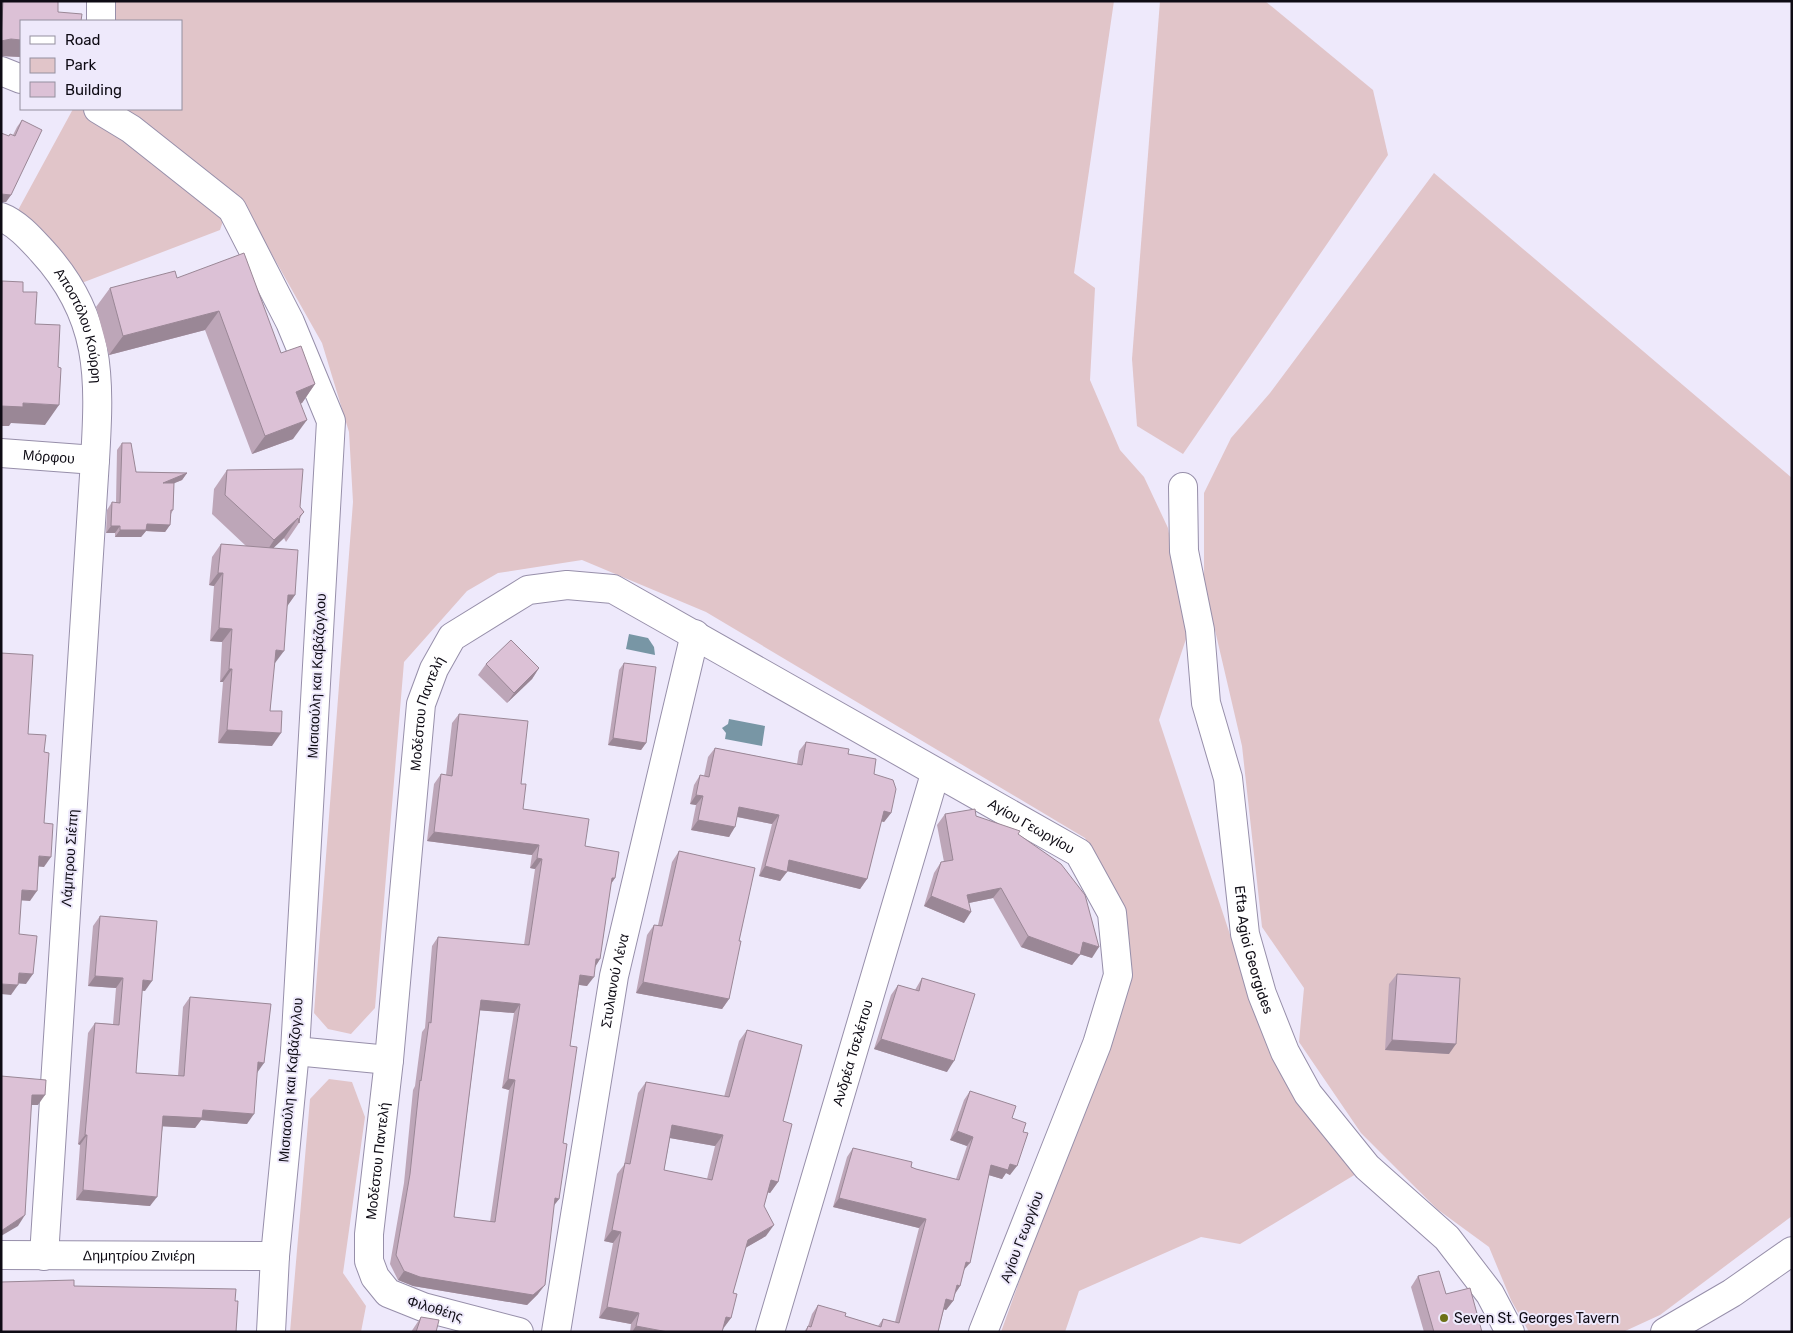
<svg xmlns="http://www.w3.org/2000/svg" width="1793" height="1333" font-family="Rubik,sans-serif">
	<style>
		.green { fill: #e1c5c9 }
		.water { fill: #7896a5 }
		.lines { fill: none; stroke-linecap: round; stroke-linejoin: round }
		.minor-casing { stroke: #978faa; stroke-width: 30 }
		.major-casing { stroke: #978faa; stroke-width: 30 }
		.minor { stroke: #fff; stroke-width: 28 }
		.major { stroke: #fff; stroke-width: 28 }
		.wall { fill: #bda6b8; fill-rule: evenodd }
		.shaded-wall { fill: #9a8796 }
		.building { fill: #dcc1d6; stroke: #9a8796; fill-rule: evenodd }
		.poi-dot { fill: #6d7117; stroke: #eee9fb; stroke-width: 2 }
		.labels { text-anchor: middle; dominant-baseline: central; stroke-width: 4; stroke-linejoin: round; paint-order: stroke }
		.street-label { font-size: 14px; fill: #0e0b14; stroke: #eee9fb }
		.poi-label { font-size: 14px; fill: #0e0b14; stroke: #eee9fb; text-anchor: start }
	</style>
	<rect width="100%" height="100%" fill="#eee9fb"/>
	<g class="green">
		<polygon points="86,1 1114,1 1074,273 1095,288 1090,380 1120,450 1144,477 1168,528 1187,636 1159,720 1250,995 1356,1174 1240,1244 1201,1237 1079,1291 1065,1332 1001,1332 1128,979 1122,904 1085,838 706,612 582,560 498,573 467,591 404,662 375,1008 351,1034 328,1029 314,1013 353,502 349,432 322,343 253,221 227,209 220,230 79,284 17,212 73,109 181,109 181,21 87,21"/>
		<polygon points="1160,1 1265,1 1373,90 1388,155 1183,454 1137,426 1132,359"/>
		<polygon points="1434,173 1792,478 1792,1216 1660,1315 1623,1332 1529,1332 1511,1300 1489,1247 1437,1209 1361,1133 1299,1042 1304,988 1262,927 1242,746 1204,583 1204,493 1231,438 1270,393"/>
		<polygon points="329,1079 352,1082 365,1117 343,1273 366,1306 361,1332 290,1332 310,1099"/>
	</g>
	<g class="water">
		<polygon points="629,634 648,638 654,647 655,655 626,649"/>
		<polygon points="729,719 765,726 762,746 725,739 726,733 722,728 728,724"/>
	</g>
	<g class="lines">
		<defs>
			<g id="minor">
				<polyline points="101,1 101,21"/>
				<polyline points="1,71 21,79"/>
				<polyline points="98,109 131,129 232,209 290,322 331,421 295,1051 275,1256 271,1332"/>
				<path id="s1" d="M1,217C17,223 31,239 42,251C102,316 100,377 95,460L44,1256"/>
				<path id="s2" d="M1,453L95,460"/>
				<path id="s3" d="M1183,487L1184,551L1200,630L1206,703L1228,778L1245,934L1262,994L1285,1052L1308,1094L1367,1167L1447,1238L1490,1294L1510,1332"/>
				<polyline points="295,1051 389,1060"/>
				<path id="s4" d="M1,1255L275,1256"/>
				<path id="s5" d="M519,1332L423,1307L388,1293L375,1277L369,1261V1234L389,1060L421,704L434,669L452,637L528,590L567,585L613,589L1079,853L1112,913L1118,975L1097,1044L983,1332"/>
				<path id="s6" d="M556,1332L614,976L695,634"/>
				<path id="s7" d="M770,1332L935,774"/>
			</g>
			<polyline id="major" points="1665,1332 1732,1293 1792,1251"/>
		</defs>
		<use href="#minor" class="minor-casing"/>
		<use href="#major" class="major-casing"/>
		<use href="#minor" class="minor"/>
		<use href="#major" class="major"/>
	</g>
	<g class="wall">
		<polygon points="1,1 58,1 21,57 1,56"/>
		<polygon points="22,120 11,195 6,202 8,136 13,135 17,127"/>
		<polygon points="177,278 281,353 315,384 302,403 300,404 293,439 252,454 205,330 109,355 96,307 110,288"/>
		<polygon points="122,443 136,472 187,473 182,480 174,483 173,510 171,514 170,525 165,532 146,531 141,537 115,537 115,533 106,533 107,510 112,502 116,503 117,450"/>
		<polygon points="227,470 300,507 304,512 300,518 299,523 286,542 284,538 273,548 295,595 287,606 274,663 270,711 272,746 218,743 223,682 220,682 222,642 210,641 214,586 209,585 212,557 221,544 246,546 212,514 214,489"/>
		<polygon points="624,663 646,743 641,750 608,745 619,670"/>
		<polygon points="486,664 539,668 532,679 507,703 478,675"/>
		<path d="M459,714L521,784L523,809L585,846L615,878L611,884L600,959L595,966L587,986L579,985L570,1046L559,1199L554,1205L538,1294L527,1305L413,1286L398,1280L390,1264L404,1183L413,1090L415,1086L422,1032L425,1028L432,946L438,937L524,945L535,869L530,868L532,855L427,841L434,784L441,774L446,775L452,723ZM480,1010L514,1013L502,1088L509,1090L490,1222L454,1217Z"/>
		<polygon points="806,742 848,754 874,774 891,813 884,822 881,821 867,879 860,889 787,871 780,881 759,876 772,824 737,817 729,837 691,830 696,805 690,804 694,785 700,775 704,776 708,757 715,748 797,764 799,751"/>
		<polygon points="945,814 976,816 1018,834 1092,958 1080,954 1072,965 1021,947 993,898 969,903 964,923 924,906 934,873 941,862 944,862 937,825"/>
		<polygon points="679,851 739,941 729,999 722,1009 636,993 647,935 654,925 658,925 672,862"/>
		<polygon points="100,916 145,991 142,990 136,1073 178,1076 183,1007 190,997 257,1073 247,1124 201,1120 195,1128 163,1126 150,1206 76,1200 80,1145 78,1144 88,1033 95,1023 113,1024 116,988 88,986 93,926"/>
		<polygon points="1397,974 1449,1054 1385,1050 1389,984"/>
		<polygon points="922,978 947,1072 874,1049 891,995 898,985 915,990"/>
		<path d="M747,1030L783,1121L778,1182L770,1193L768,1192L764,1206L766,1236L745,1248L733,1293L731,1318L722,1329V1332H630L631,1324L599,1318L613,1243L604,1241L617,1174L624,1165L638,1093L646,1082L724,1097L739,1041ZM670,1138L715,1146L707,1179L664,1170Z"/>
		<polygon points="970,1091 1012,1118 1010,1175 1006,1173 1002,1179 989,1175 960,1286 955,1294 953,1301 946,1310 944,1309 938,1332 804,1332 808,1326 812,1314 818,1305 845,1316 878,1326 883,1319 895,1322 919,1228 833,1207 847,1157 853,1148 911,1167 916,1169 956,1179 967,1146 950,1140 964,1100"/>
		<polygon points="1418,1276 1446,1294 1482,1332 1424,1332 1411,1287"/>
		<polygon points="421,1317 436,1332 411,1332"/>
	</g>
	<g class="shaded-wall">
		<polygon points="11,39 21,40 21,57 1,56 1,41"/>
		<polygon points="1,194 11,195 6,202 1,202"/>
		<polygon points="219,311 205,330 109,355 123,336"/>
		<polygon points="315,384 302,403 283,410 296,392"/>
		<polygon points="23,403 59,405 45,425 11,423 9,426 1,426 1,406"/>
		<polygon points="307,420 293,439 252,454 265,436"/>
		<polygon points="187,473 182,480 158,490 163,483"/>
		<polygon points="298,518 284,538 261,560 274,540"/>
		<polygon points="147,524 170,525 165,532 146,531 141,537 115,537 120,530"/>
		<polygon points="111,526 120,526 115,533 106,533"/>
		<polygon points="218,573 223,573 214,586 209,585"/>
		<polygon points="288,595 295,595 286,608"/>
		<polygon points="219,628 232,629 222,642 210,641"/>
		<polygon points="276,650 284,651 275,663 267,663"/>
		<polygon points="539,668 532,679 507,703 514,693"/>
		<polygon points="229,669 232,669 223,682 220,682"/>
		<polygon points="227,730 281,733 272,746 218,743"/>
		<polygon points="613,738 646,743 641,750 608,745"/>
		<polygon points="696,795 703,796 696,805 690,804"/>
		<polygon points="739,807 779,815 772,824 733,816"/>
		<polygon points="884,811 891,813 884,822 877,820"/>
		<polygon points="698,820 735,827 729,837 691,830"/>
		<polygon points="434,832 539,845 532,855 427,841"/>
		<polygon points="39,856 51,857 44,867 32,866"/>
		<polygon points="537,858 542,859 535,869 530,868"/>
		<polygon points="789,860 867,879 860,889 783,870"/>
		<polygon points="765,866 787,872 780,881 759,876"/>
		<polygon points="612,878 615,878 608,888"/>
		<polygon points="1001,888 993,898 959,905 967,895"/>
		<polygon points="22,890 37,891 30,901 15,900"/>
		<polygon points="931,896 971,912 964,923 924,906"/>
		<polygon points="1028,936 1080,955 1072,965 1021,947"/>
		<polygon points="1083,942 1099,947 1092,958 1076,953"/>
		<polygon points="596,959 600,959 594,969"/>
		<polygon points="19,973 33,974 26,984 12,983"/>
		<polygon points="580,975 594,977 587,986 574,984"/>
		<polygon points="95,976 123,978 116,988 88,986"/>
		<polygon points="143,980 152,981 145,991 136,990"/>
		<polygon points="643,982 729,999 722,1009 636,993"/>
		<polygon points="1,984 18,985 11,995 1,994"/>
		<polygon points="481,1000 520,1004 514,1013 475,1010"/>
		<polygon points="881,1039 954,1061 947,1072 874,1049"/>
		<polygon points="1392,1040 1456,1044 1449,1054 1385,1050"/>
		<polygon points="258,1062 264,1063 257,1073"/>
		<polygon points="508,1079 515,1080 509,1090 502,1088"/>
		<polygon points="32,1095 45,1095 38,1105 25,1105"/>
		<polygon points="203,1110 254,1114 247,1124 201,1120 195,1128 156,1126 163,1116"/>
		<polygon points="672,1125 723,1135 715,1146 664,1137"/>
		<polygon points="957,1131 973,1137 967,1146 950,1140"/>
		<polygon points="85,1135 87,1135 80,1145 78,1144"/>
		<polygon points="1010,1164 1017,1166 1010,1175 1006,1173 1002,1179 985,1174 991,1165"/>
		<polygon points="771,1180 778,1182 770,1193 763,1191"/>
		<polygon points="83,1190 157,1197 150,1206 76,1200"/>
		<polygon points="555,1198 559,1199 552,1208"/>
		<polygon points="839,1198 926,1219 919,1228 833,1207"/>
		<polygon points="25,1215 18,1226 1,1236 1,1231"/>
		<polygon points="774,1225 766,1236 740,1251 748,1240"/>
		<polygon points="612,1230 621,1232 613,1243 604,1241"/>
		<polygon points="966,1262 970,1263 963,1271"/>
		<polygon points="404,1271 545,1285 538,1294 527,1305 413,1286 398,1280"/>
		<polygon points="957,1285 960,1286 954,1295"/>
		<polygon points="946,1299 953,1301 946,1310 940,1308"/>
		<polygon points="607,1307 639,1313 631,1324 599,1318"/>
		<polygon points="726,1317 731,1318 723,1329 718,1328"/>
		<polygon points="636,1326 668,1332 632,1332"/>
	</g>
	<g class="building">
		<polygon points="3,1 58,1 58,12 82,14 81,21 21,21 21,40 11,39 1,41"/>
		<polygon points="22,120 42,130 11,195 1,194 1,133 9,136 10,134 15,136"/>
		<polygon points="244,253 281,353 301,346 315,384 296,392 307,420 265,436 219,311 123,336 110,288 175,271 177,278"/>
		<polygon points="2,281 23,282 23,292 37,292 35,324 60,325 58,367 61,368 59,405 23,403 23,407 1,406"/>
		<polygon points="122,443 131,443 136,472 187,473 163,483 174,483 173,510 171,510 170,525 147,524 146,530 120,530 120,526 111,526 112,502 120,503"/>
		<polygon points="303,469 300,507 304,512 300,516 299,523 298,518 274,540 225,495 227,470"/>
		<polygon points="221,544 298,550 295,595 288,595 284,651 276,650 270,711 282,711 281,733 227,730 232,669 229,669 232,629 219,628 223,573 218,573"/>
		<polygon points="511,640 539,668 514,693 486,664"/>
		<polygon points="1,653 33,655 28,734 46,735 44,752 49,753 44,823 53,824 51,857 39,856 37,891 22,890 19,934 37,936 33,974 19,973 18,985 1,984"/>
		<polygon points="624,663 656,667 646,743 613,738"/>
		<path d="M459,714L528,721L521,784H526L523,809L589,819L585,846L619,852L615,878H612L600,959H596L594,977L580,975L570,1046L577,1047L563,1143L567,1144L559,1199L555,1198L545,1285L533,1295L420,1277L404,1271L396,1255L410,1174L420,1080L421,1081L429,1022L431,1023L438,937L529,945L542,859L537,858L539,845L434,832L441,774L452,776ZM481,1000L520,1004L508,1079L515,1080L495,1222L454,1217Z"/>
		<polygon points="806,742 849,749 848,754 876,759 874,774 893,780 896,789 891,813 884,811 867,879 789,860 787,872 765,866 779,815 739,807 735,827 698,820 703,796 696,795 700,775 709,777 715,748 802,765"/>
		<polygon points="975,809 976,816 1020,831 1018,834 1061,864 1085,895 1099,947 1083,942 1080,955 1028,936 1001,888 967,895 971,912 931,896 941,862 953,860 945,814"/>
		<polygon points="679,851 755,868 739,941 741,941 729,999 643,982 654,925 662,926"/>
		<polygon points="100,916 157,921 152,981 143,980 136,1073 184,1076 190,997 271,1004 264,1063 258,1062 254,1114 203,1110 202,1118 163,1116 157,1197 83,1190 87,1135 85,1135 95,1023 119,1025 123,978 95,976"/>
		<polygon points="1397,974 1460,978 1456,1044 1392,1040"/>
		<polygon points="922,978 975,994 954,1061 881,1039 898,985 919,991"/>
		<path d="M747,1030L802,1045L783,1121L792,1124L778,1182L771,1180L764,1206L774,1225L748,1240L733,1293L737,1294L731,1318L726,1317L722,1332H668L636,1326L639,1313L607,1307L621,1232L612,1230L625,1163L630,1164L646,1082L729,1097ZM672,1125L723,1135L712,1180L664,1170Z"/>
		<polygon points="1,1076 46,1080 45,1095 32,1095 25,1215 1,1231"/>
		<polygon points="970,1091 1016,1106 1012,1118 1026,1123 1023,1132 1028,1133 1017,1166 1010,1164 1008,1170 991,1165 970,1263 966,1262 960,1286 957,1285 953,1301 946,1299 938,1332 806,1332 808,1326 811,1327 818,1305 846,1313 845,1316 881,1327 883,1319 899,1323 926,1219 839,1198 853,1148 912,1162 911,1167 916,1169 959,1180 973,1137 957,1131"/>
		<polygon points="1439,1271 1446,1294 1470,1288 1482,1332 1434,1332 1418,1276"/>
		<polygon points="74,1280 74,1286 236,1289 235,1301 238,1301 236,1332 1,1332 1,1282"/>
		<polygon points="421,1317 439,1320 436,1332 416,1332"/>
	</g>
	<circle class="poi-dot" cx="1444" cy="1318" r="5"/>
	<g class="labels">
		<g class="street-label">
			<text stroke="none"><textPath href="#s1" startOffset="139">Αποστόλου Κούρρη</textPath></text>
			<text stroke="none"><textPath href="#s2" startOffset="48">Μόρφου</textPath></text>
			<text transform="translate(317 676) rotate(-87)">Μισιαούλη και Καβάζογλου</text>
			<text stroke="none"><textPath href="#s5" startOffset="726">Μοδέστου Παντελή</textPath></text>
			<text stroke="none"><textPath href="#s5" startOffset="1464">Αγίου Γεωργίου</textPath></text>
			<text transform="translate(70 858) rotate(-86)">Λάμπρου Σιέπη</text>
			<text stroke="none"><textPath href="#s3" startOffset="470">Efta Agioi Georgides</textPath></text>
			<text stroke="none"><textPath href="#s6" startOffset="356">Στυλιανού Λένα</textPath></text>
			<text stroke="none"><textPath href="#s7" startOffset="291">Ανδρέα Τσελέπου</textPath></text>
			<text transform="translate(291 1080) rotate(-85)">Μισιαούλη και Καβάζογλου</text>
			<text stroke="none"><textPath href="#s5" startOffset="275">Μοδέστου Παντελή</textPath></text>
			<text transform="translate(1022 1237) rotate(-69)">Αγίου Γεωργίου</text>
			<text stroke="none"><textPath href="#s4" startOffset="138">Δημητρίου Ζινιέρη</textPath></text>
			<text transform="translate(435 1309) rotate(17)">Φιλοθέης</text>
		</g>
		<g class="poi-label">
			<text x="1454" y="1318">Seven St. Georges Tavern</text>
		</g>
	</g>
	<rect width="1793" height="1333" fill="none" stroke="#0e0b14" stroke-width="5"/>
	<rect x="20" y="20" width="162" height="90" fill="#eee9fb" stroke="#94909f"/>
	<rect x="30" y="36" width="25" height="8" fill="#ffffff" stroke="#94909f"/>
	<text x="65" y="45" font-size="15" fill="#0e0b14">Road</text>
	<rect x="30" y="58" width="25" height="15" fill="#e1c5c9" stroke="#94909f"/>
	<text x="65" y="70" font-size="15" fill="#0e0b14">Park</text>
	<rect x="30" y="82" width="25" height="15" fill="#dcc1d6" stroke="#94909f"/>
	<text x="65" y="95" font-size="15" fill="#0e0b14">Building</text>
</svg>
